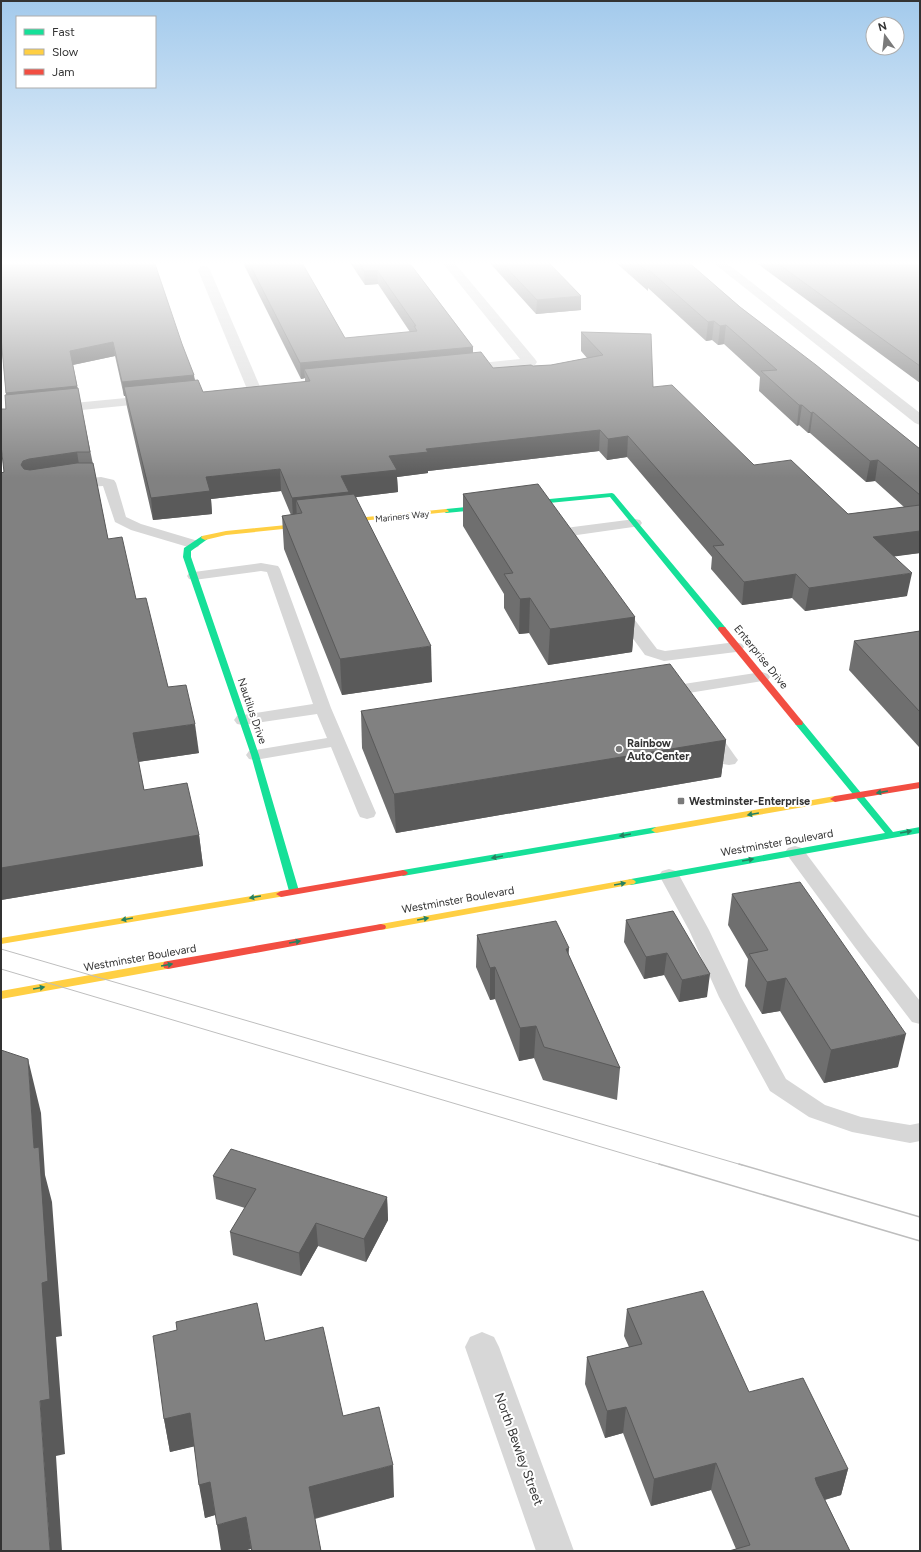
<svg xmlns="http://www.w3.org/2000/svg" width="921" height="1552" font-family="Figtree,sans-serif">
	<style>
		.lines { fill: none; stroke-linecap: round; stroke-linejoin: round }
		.lane { fill: #d7d7d7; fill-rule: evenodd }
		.street { fill: #d7d7d7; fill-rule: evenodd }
		.fast { fill: #16e098; fill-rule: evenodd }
		.slow { fill: #ffcf43; fill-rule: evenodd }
		.jam { fill: #f24e42; fill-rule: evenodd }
		.tram-far1 { stroke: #bebebe; stroke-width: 1 }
		.tram { stroke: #bebebe; stroke-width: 1.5 }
		.wall { fill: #6f6f6f }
		.shaded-wall { fill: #5a5a5a }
		.building { fill: #818181; stroke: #5a5a5a }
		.oneway { fill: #268160 }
		.poi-dot { fill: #7a7a7a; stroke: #fff; stroke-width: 1.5 }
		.labels { text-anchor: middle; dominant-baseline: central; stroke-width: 4; stroke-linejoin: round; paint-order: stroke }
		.far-street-label { font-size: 9px; fill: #333; stroke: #fff }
		.street-label { font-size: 11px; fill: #333; stroke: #fff }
		.poi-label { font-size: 11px; font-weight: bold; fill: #333; stroke: #fff; text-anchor: start }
		.near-street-label { font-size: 13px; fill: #333; stroke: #fff }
	</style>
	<rect width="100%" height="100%" fill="#fff"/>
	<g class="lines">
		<g class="lane">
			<polygon points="101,477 114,480 116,483 126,517 141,524 198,541 200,544 198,547 193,548 188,547 131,530 115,522 103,486 72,488 67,487 65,484 67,481 72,480"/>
			<polygon points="635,519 640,520 642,523 640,526 577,535 576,536 585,550 583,553 578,554 573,553 561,536 568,528 573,527"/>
			<polygon points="261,563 278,566 280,569 331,708 376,813 374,817 367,819 360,817 358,813 331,747 255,760 249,759 246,755 249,751 327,738 317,714 243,725 237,724 234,720 237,716 243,715 313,704 267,572 261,571 194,580 189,579 187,576 189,573 194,572"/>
			<polygon points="620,605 625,607 657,649 665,651 736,642 742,644 744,647 742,650 736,652 664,661 645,655 612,610 615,607"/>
			<polygon points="762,672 768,674 770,677 768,680 664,697 658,696 656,692 658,688 664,687"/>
			<polygon points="710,728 716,729 735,756 738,760 735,764 729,765 723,764 701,733 704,729"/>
			<polygon points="795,846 802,848 868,936 920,1001 920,1024 912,1022 854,946 788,856 785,852 788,848"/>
			<polygon points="669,869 676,871 679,875 709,930 741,997 786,1079 825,1105 861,1117 910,1125 920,1123 920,1141 910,1143 852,1132 809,1117 770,1091 719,997 689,930 659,875 662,871"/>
		</g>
		<g class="street">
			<polygon points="441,261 453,261 535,359 537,362 535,365 462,373 457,372 455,369 457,366 462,365 520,359"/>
			<polygon points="711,261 724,261 920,413 920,425 915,423"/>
			<polygon points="204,266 208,267 210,270 261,389 259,392 254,393 249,392 247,389 198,270 200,267"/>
			<polygon points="157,395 162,396 164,399 162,402 1,418 1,410"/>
			<polygon points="482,1332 494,1337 499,1347 574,1551 536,1551 465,1347 470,1337"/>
		</g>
		<g class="fast">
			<polygon points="612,493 614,494 725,627 726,629 725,631 719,631 610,497 446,513 443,511 446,509"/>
			<polygon points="202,536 205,536 209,538 191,551 191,557 259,755 299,891 294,894 289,891 251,755 183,557 184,548"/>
			<polygon points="799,720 802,721 893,832 920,827 920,833 631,885 628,884 626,882 628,880 631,879 885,833 796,725 795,723"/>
			<polygon points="656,827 659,828 661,830 659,832 403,876 398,873 403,870"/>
		</g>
		<g class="slow">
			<polygon points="446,509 449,511 448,512 226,535 205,540 201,538 202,536 226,531"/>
			<polygon points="835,796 840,799 838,801 656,833 651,830 656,827"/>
			<polygon points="631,879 634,880 636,882 634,884 381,930 377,929 376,927 377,925 381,924"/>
			<polygon points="281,891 285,892 286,894 285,896 1,944 1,938"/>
			<polygon points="168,961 172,962 173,965 172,968 1,999 1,991"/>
		</g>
		<g class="jam">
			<polygon points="719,627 725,627 802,721 803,723 802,725 796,725 719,631 718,629"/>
			<polygon points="920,782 920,788 835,802 830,799 835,796"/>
			<polygon points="403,870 406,871 408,873 406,875 281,897 276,894 281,891"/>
			<polygon points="381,924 385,925 386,927 385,929 168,969 164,968 163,965 164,962 168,961"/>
		</g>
		<g class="tram-far1">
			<polyline points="1,949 742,1165"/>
			<polyline points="1,969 662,1165"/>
		</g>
		<g class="tram">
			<polyline points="659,1164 920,1241"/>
			<polyline points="739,1164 920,1217"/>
		</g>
	</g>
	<g class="wall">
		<polygon points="242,261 301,261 345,338 410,332 378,284 365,285 349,261 408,261 473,347 473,353 493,368 533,366 551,365 587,358 581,351 581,332 754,465 848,514 904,507 875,481 866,482 810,433 808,433 799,425 797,426 759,391 760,377 724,344 718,345 712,340 706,341 648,288 648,291 614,261 687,261 740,307 920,449 920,553 894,556 907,596 805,611 792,598 742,605 711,569 712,557 627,457 607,460 599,451 428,471 428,473 397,477 398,492 356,497 432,682 342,695 284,549 282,516 291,515 281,491 211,499 212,514 153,520 127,407 125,396 124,396 115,356 73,365 108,539 136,599 168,687 199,753 138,762 144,790 199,835 203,866 1,900 1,473 4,472 6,395 1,337 182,344 195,380 203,392 305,382 305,378 301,379"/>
		<polygon points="488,261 549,261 549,263 581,310 536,314"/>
		<polygon points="754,261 920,261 920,383"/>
		<polygon points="463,494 635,617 632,652 548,665 529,633 519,634 504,608 504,594 463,526"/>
		<polygon points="920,631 920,747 919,747 849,670 854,641"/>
		<polygon points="361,711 726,740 721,777 396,833 362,748"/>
		<polygon points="732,894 898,1067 824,1083 780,1011 762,1014 745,986 748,959 728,925"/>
		<polygon points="673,911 707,997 679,1002 664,975 644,979 624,942 626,920"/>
		<polygon points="477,935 569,956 620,1068 617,1100 543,1080 534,1058 519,1061 495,999 490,1000 476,967"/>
		<polygon points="213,1176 387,1197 388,1220 366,1262 318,1246 301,1276 233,1255 230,1232 245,1208 216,1199"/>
		<polygon points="627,1309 749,1392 848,1469 841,1495 825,1500 850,1551 736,1549 711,1490 651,1506 623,1433 605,1438 585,1384 587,1357 629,1347 624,1336"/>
		<polygon points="265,1341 343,1416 394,1497 315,1519 321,1551 251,1551 251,1549 215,1515 205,1518 194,1446 170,1452 164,1419"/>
	</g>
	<g class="shaded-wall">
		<polygon points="377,270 378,284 365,285 364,271"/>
		<polygon points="581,296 581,310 536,314 537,300"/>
		<polygon points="714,321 712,340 706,341 708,322"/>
		<polygon points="726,325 724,344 718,345 720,326"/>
		<polygon points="113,342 115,356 72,365 70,351"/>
		<polygon points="473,347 473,362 304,369 305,378 301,379 300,363"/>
		<polygon points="194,375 196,389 124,387 125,396 124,396 122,382"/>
		<polygon points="77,386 79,401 9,408 6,393"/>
		<polygon points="799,405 802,405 799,425 797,426"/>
		<polygon points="813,412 810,433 808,433 811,413"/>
		<polygon points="600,430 599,451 428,471 428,473 397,477 398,492 349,498 302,513 296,500 297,519 293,520 292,498 389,456 426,449"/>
		<polygon points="628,436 627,457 607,460 608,439"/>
		<polygon points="77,452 81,477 34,484 21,465 23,461 29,459"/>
		<polygon points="878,460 875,481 866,482 870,461"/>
		<polygon points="280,469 281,491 211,499 212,514 153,520 151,498 206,477"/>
		<polygon points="920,531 920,553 869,560 873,537"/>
		<polygon points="912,573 907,596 805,611 809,588"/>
		<polygon points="796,574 792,598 742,605 744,582"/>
		<polygon points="530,598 529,633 519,634 520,599"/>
		<polygon points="635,617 632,652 548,665 550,629"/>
		<polygon points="431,646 432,682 342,695 340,659"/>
		<polygon points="195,724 199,753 137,762 133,733"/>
		<polygon points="726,740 721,777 396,833 394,794"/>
		<polygon points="199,835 203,866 1,900 1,868"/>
		<polygon points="569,948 567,980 566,949"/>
		<polygon points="667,953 664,975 644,979 646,957"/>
		<polygon points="495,967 495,999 490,1000 490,968"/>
		<polygon points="710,974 707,997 679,1002 682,980"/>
		<polygon points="786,978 780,1011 762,1014 767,982"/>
		<polygon points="536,1026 534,1058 519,1061 520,1028"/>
		<polygon points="906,1034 898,1067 824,1083 831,1050"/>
		<polygon points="28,1059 41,1113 45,1175 52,1202 62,1336 56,1337 65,1454 56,1456 62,1551 50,1551 40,1401 42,1283"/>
		<polygon points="387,1197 388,1220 366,1262 364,1239"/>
		<polygon points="316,1223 318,1246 301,1276 299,1253"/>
		<polygon points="626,1407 623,1433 605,1438 607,1411"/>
		<polygon points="190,1413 196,1446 170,1452 164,1419"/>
		<polygon points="716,1463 711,1490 651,1506 654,1479"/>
		<polygon points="393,1465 394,1497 312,1519 309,1487"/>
		<polygon points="848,1469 841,1495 809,1504 815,1478"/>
		<polygon points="210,1482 215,1515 205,1518 199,1485"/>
		<polygon points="246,1517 251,1549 244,1551 221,1551 217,1525"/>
	</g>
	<g class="building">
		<polygon points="1,261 154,261 182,344 194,375 122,382 113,342 70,351 77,386 6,393 1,337"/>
		<polygon points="248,261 301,261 345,338 417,331 414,326 416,326 377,270 364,271 358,261 408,261 473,347 300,363"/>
		<polygon points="500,261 548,261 547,261 581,296 537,300"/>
		<polygon points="635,261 687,261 740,307 816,365 920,449 920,495 878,460 870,461 813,412 811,413 802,405 799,405 761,371 777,370 726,325 720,326 714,321 708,322 649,270 649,273"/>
		<polygon points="774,261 920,261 920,366"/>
		<polygon points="581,332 651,334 653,387 672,385 754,465 791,460 848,514 920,505 920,531 873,537 912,573 809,588 796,574 744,582 713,546 724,545 628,436 608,439 600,430 426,449 428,452 389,456 397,470 341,476 349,492 292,498 280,469 206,477 210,491 151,498 124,387 198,380 203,392 310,381 304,369 481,352 493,368 531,365 533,366 551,365 603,355"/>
		<polygon points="78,388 90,452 77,452 29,459 23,461 21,465 24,469 30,470 77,463 93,463 108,539 122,537 136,599 146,598 168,687 186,685 195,724 133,733 144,790 187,783 199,835 1,868 1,473 4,472 1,445 1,409 6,409 5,395"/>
		<polygon points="538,484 635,617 550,629 530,598 520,599 504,574 513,573 463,494"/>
		<polygon points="354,494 431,646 340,659 282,516 302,513 296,500"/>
		<polygon points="920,631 920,712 854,641"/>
		<polygon points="670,664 726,740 394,794 361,711"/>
		<polygon points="800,882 906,1034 831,1050 786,978 767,982 749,954 768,950 732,894"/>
		<polygon points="673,911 710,974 682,980 667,953 646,957 626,920"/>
		<polygon points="556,921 569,948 566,949 620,1068 544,1047 536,1026 520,1028 495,967 490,968 477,935"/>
		<polygon points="1,1050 28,1059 34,1148 39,1147 48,1281 42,1283 50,1399 40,1401 50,1551 1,1551"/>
		<polygon points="231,1149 387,1197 364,1239 316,1223 299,1253 230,1232 256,1189 213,1176"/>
		<polygon points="703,1291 749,1392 803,1378 848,1469 815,1478 817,1484 850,1551 729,1551 750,1545 716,1463 654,1479 626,1407 607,1411 587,1357 642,1344 627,1309"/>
		<polygon points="257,1303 265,1341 323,1327 343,1416 379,1407 393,1465 309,1487 321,1551 252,1551 246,1517 217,1525 210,1482 199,1485 190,1413 164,1419 153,1336 177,1330 176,1322"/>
	</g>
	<defs><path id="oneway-solid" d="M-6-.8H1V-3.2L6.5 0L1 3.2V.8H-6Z"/></defs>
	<g class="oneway">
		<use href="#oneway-solid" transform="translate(882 792) rotate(170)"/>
		<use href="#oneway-solid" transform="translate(753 814) rotate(170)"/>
		<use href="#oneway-solid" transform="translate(906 832) rotate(-10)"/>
		<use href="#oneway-solid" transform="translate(625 835) rotate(170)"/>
		<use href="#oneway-solid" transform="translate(497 857) rotate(170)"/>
		<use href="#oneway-solid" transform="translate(748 860) rotate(-10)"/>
		<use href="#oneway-solid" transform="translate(620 884) rotate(-10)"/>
		<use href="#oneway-solid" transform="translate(255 897) rotate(170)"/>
		<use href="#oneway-solid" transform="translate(127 919) rotate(170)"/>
		<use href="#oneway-solid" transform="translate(423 919) rotate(-10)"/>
		<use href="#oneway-solid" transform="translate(295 942) rotate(-10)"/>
		<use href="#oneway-solid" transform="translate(167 965) rotate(-10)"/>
		<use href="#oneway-solid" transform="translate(39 988) rotate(-10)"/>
	</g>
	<linearGradient id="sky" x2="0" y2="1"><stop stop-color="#a3caec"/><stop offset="0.55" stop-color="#fff"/><stop offset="1" stop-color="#fff" stop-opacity="0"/></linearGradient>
	<rect width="921" height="478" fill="url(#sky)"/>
	<g class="poi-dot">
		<circle cx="619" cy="749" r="4"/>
		<rect x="677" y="797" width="8" height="8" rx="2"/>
	</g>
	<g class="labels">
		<g class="far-street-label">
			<text transform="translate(402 516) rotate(-6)">Mariners Way</text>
		</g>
		<g class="street-label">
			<text transform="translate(761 657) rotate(51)">Enterprise Drive</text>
			<text transform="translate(252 711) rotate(71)">Nautilus Drive</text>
			<text transform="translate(777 843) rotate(-10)">Westminster Boulevard</text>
			<text transform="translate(458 900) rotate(-10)">Westminster Boulevard</text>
			<text transform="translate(140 958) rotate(-10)">Westminster Boulevard</text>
		</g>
		<g class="poi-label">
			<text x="627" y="743">Rainbow<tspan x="627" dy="13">Auto Center</tspan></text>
			<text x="689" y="801">Westminster-Enterprise</text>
		</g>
		<g class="near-street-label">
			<text transform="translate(519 1449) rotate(70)">North Bewley Street</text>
		</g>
	</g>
	<rect width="921" height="1552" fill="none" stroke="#333333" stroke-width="4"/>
	<rect x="16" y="16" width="140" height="72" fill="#ffffff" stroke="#adadad"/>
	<rect x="24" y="29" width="20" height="6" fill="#16e098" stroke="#adadad"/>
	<text x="52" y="36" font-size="12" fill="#333333">Fast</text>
	<rect x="24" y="49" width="20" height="6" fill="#ffcf43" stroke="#adadad"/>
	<text x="52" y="56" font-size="12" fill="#333333">Slow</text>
	<rect x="24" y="69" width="20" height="6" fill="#f24e42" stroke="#adadad"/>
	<text x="52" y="76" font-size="12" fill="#333333">Jam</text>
	<g transform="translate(885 36) rotate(345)"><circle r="19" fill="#ffffff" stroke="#adadad"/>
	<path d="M0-3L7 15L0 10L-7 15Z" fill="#7a7a7a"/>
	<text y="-6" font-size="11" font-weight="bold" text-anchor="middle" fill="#333333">N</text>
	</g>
</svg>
